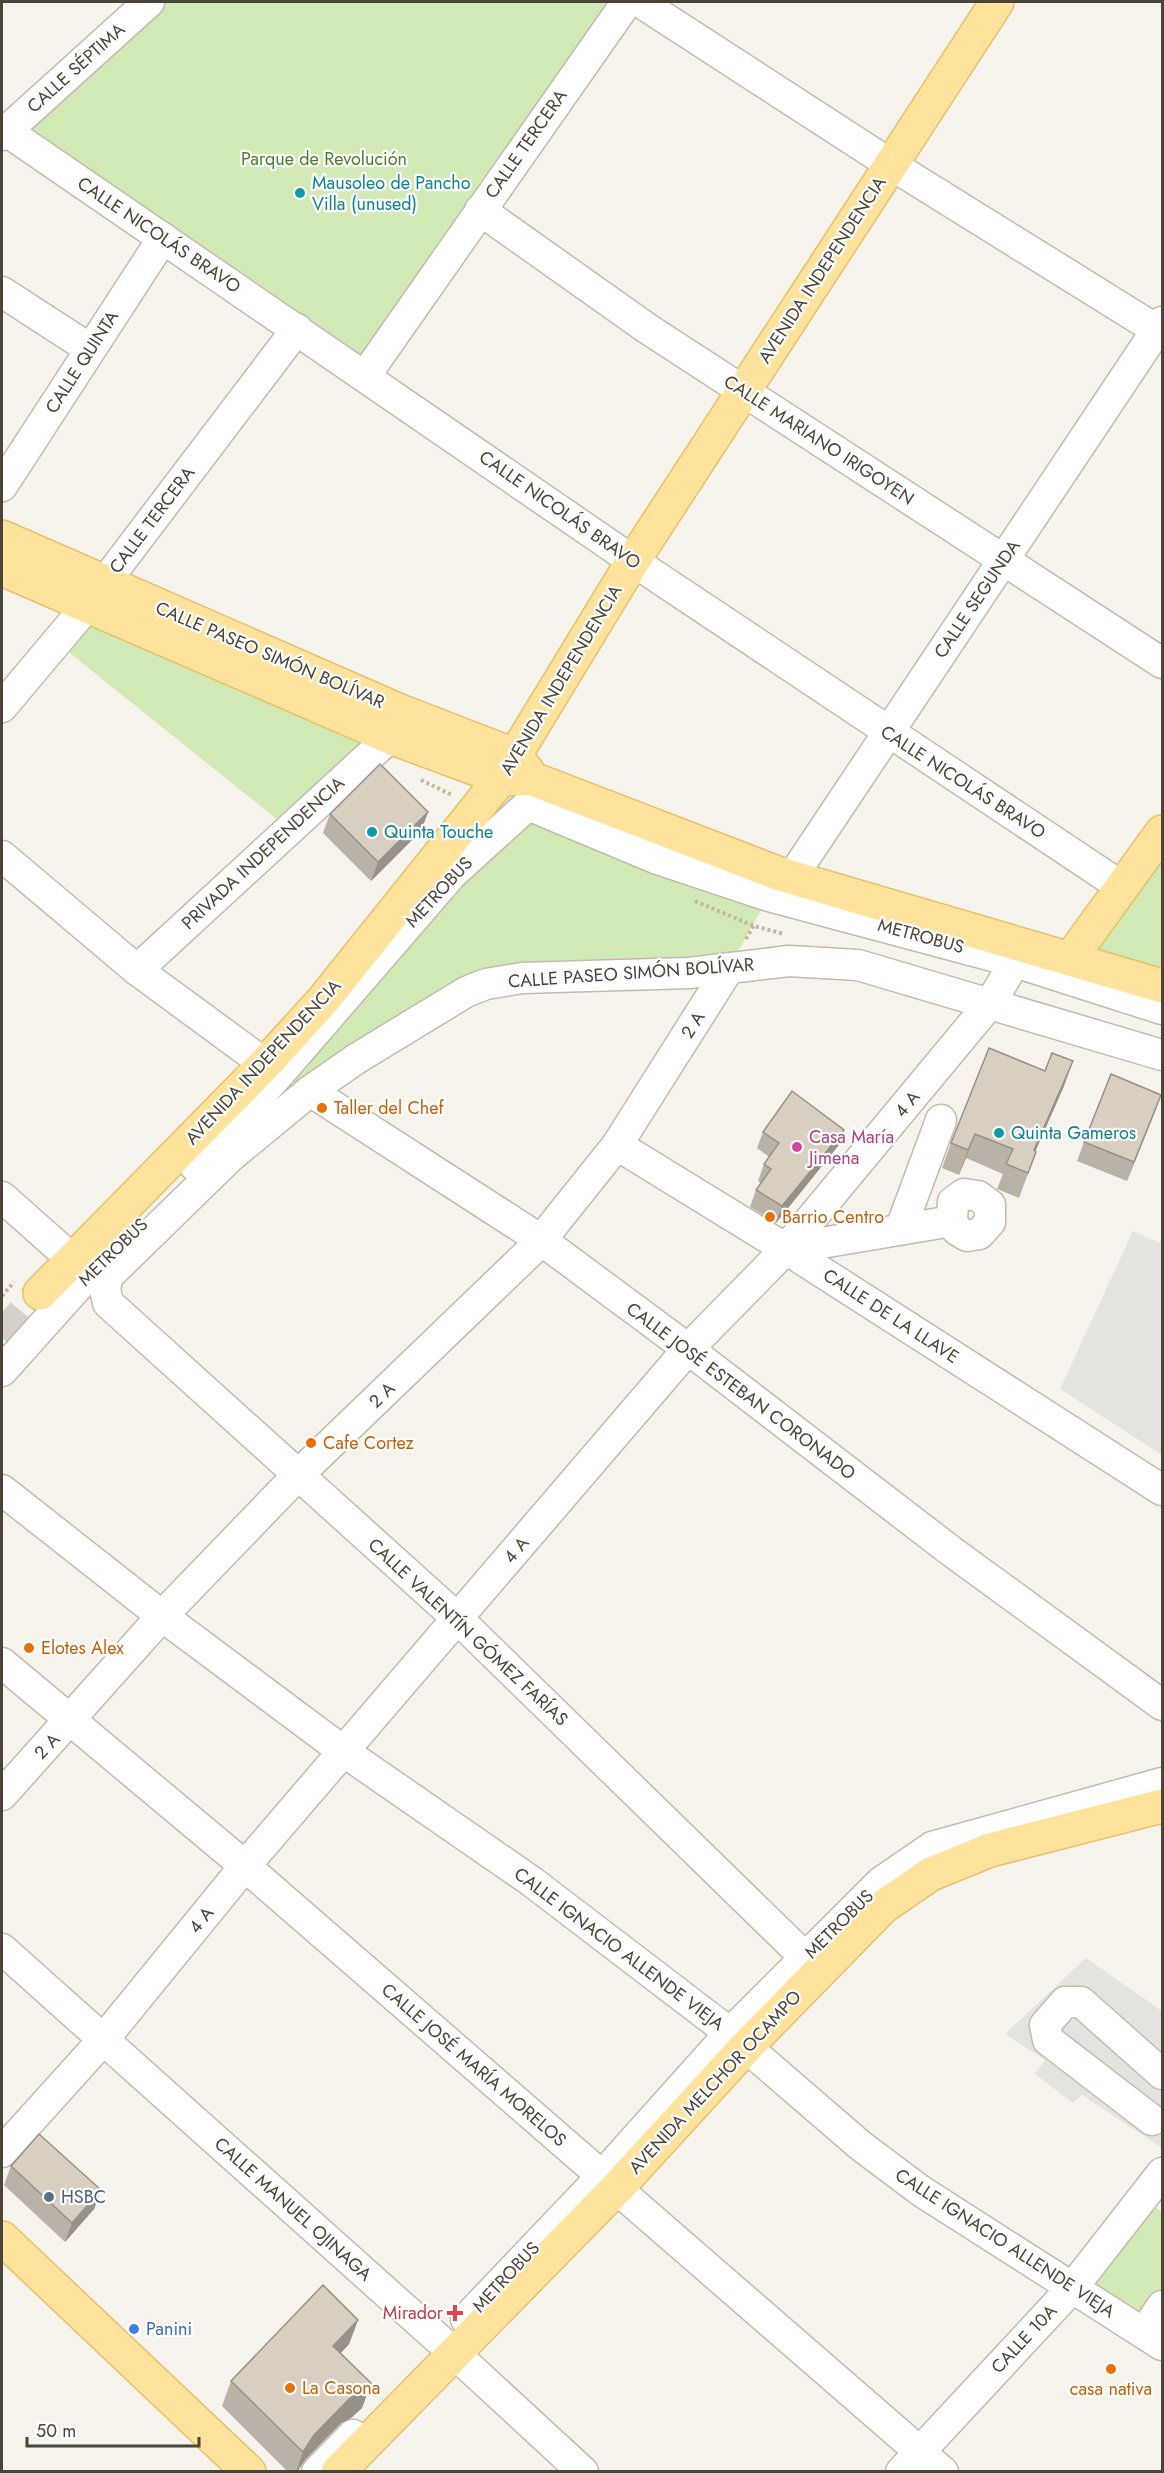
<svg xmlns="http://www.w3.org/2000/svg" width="1164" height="2473" font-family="Jost,sans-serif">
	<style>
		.green { fill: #d2eab5 }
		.parking { fill: #e5e3e0 }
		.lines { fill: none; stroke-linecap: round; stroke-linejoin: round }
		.major-tunnel { stroke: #d4d0c8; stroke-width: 33; stroke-dasharray: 33 16; stroke-linecap: butt }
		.minor-casing { stroke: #c2bbae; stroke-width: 33 }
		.major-casing { stroke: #e6c16a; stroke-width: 36 }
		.path { stroke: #c4b79f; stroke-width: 4; stroke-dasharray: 3 3; stroke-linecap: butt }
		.minor { stroke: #fff; stroke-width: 30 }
		.major { stroke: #ffe39c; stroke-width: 33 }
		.wall { fill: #bab2a6 }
		.shaded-wall { fill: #979187 }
		.building { fill: #d8cfc1; stroke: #979187; stroke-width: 1.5 }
		.culture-dot { fill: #0f9aa8; stroke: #fff; stroke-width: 2 }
		.food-dot { fill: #e8710a; stroke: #fff; stroke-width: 2 }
		.hotel-dot { fill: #d1479c; stroke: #fff; stroke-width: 2 }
		.service-dot { fill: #5c6f8a; stroke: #fff; stroke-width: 2 }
		.health-dot { fill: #e0444e; stroke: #fff; stroke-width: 2 }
		.shop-dot { fill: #3f7fe0; stroke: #fff; stroke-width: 2 }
		.labels { text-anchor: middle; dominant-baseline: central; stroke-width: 4.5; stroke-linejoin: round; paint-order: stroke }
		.street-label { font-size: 18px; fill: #4b4439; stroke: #fff }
		.park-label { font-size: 18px; fill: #4a7f2a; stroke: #fff }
		.culture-label { font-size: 18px; fill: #0d838f; stroke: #fff; text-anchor: start }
		.food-label { font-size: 18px; fill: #c56008; stroke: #fff; text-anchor: start }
		.hotel-label { font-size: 18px; fill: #b23c85; stroke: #fff; text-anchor: start }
		.service-label { font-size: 18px; fill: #4e5e75; stroke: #fff; text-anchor: start }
		.health-label { font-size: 18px; fill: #be3a42; stroke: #fff; text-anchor: end }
		.shop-label { font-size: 18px; fill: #366cbe; stroke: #fff; text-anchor: start }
	</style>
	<rect width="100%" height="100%" fill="#f6f3ec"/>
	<g class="green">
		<polygon points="145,2 625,2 365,376 7,131"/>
		<polygon points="86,607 390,737 289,829 56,642"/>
		<polygon points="501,778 769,896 729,968 522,978 310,1091 265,1064"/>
		<polygon points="1162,833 1162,986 1070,959"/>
		<polygon points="1145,2199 1162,2212 1162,2306 1144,2333 1073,2287"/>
	</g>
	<g class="parking">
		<polygon points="1133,1231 1162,1244 1162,1455 1060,1389"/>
		<polygon points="1086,1958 1162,2011 1162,2148 1082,2095 1073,2103 1035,2074 1045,2060 1005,2034"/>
	</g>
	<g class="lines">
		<polyline class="major-tunnel" points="2,1338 40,1293"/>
		<defs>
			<g id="minor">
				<polyline points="640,2 890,164 1157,330"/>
				<polyline points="2,128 633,561 1122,887"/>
				<polyline points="2,135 149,2"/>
				<polyline points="480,210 648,329 1162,663"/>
				<polyline points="2,292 90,349"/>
				<polyline points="365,376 627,2"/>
				<polyline points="2,486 163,238"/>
				<polyline points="2,707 86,607 297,329"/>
				<polyline points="2,856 137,970 265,1064"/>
				<polyline points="792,877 1162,322"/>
				<polyline points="137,970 390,737"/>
				<polyline points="310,1091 541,1240 688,1349 951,1551 1162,1705"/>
				<polyline points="617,1145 786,1249 1162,1490"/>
				<polyline points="195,1166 280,1073 452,874 528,805 655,858 769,896 1015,962 1162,1009"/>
				<polyline points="2,1197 73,1260"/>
				<polyline points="901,1228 941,1120"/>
				<polyline points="786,1249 952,1221 957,1230 967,1236 979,1234 990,1222 990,1205 978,1196 964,1194 953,1202 952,1221"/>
				<polyline points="2,1371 88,1275 116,1248"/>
				<polyline points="2,1490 162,1616 343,1751 531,1881 730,2033 861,2146 921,2191 1162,2345"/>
				<polyline points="2,1663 245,1866 943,2472"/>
				<polyline points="2,1795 162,1616 298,1475 537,1245 617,1145 729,968"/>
				<polyline points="2,1949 454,2353 583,2472"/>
				<polyline points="819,1971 458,1619 108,1303 105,1289 108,1276 230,1157 310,1091 356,1059 466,992 486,984 522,978 689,973 789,961 858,965 1162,1055"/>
				<polyline points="1152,2120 1048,2040 1045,2025 1065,2002 1081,2002 1162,2074"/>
				<polyline points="2,2152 103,2040 245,1866 688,1349 786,1249 991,1002 1025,945"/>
				<polyline points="466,2319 602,2176 730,2033 881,1882 932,1847 1162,1783"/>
				<polyline points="1144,2333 1162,2306"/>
				<polyline points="317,2472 353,2435"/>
				<polyline points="901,2472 1073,2287 1162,2173"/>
			</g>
			<g id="major">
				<polyline points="2,537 400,711 514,755 528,772"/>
				<polyline points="2,569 390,737 501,778 533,779 780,874 1162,986"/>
				<polyline points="1070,959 1162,832"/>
				<polyline points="40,1293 265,1064 324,999 501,778 633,561 997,2"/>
				<polyline points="2,2238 249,2472"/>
				<polyline points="338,2472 617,2188 746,2047 883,1907 931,1874 990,1850 1162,1806"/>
			</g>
		</defs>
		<use href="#minor" class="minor-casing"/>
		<use href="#major" class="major-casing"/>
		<g class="path">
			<polyline points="421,780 452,795"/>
			<polyline points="695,901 754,926 784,934"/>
			<polyline points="746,939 754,925"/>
			<polyline points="2,1296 14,1282"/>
		</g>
		<use href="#minor" class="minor"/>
		<use href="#major" class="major"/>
	</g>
	<g class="wall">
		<polygon points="428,812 421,831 371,881 323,833 330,814"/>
		<polygon points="1064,1086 1035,1151 1036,1152 1019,1198 997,1189 1003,1174 966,1158 959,1175 942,1168 951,1143"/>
		<polygon points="1161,1095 1127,1181 1077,1161 1084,1142"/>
		<polygon points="763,1132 838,1146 776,1223 750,1207 756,1190 761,1183 758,1181 764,1164 769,1157 757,1148"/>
		<polygon points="11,2166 101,2190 94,2209 65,2242 4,2185"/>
		<polygon points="358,2320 349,2344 341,2353 371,2383 362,2408 351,2418 341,2423 305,2460 297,2472 288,2472 222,2406 231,2381"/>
	</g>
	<g class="shaded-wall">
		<polygon points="428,812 421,831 371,881 378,862"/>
		<polygon points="1073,1061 1064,1086 1025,1175 1034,1150"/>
		<polygon points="1161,1095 1154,1114 1127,1181 1134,1162"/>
		<polygon points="844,1130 838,1146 776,1223 782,1206"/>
		<polygon points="975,1134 966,1158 959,1175 968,1150"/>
		<polygon points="101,2190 94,2209 65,2242 72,2223"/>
		<polygon points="358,2320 349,2344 324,2371 333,2346"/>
		<polygon points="371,2383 362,2408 351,2418 341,2423 305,2460 297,2472 296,2472 303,2452 314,2435 350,2398"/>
	</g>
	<g class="building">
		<polygon points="380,764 428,812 378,862 330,814"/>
		<polygon points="989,1048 1045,1071 1052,1053 1073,1061 1034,1150 1036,1152 1028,1173 1006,1164 1013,1149 975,1134 968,1150 951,1143"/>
		<polygon points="1111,1074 1161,1095 1134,1162 1084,1142"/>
		<polygon points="792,1091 844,1130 782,1206 756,1190 771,1169 764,1164 779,1143 763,1132"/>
		<polygon points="39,2134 101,2190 72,2223 11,2166"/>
		<polygon points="323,2285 358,2320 333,2346 371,2383 360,2393 350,2398 314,2435 303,2452 231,2381"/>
	</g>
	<g class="culture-dot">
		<circle cx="300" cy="193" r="6"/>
		<circle cx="372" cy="832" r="6"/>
		<circle cx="999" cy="1133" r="6"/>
	</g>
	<g class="food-dot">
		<circle cx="322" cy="1108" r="6"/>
		<circle cx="770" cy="1217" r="6"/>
		<circle cx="311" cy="1443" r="6"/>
		<circle cx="29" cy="1648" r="6"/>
		<circle cx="1111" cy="2369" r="6"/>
		<circle cx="290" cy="2388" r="6"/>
	</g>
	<circle class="hotel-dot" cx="797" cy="1147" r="6"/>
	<circle class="service-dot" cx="49" cy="2197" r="6"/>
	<path class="health-dot" d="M452 2304h6v6h6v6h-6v6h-6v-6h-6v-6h6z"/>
	<circle class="shop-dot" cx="134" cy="2329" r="6"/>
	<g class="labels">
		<g class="street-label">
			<text transform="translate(76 68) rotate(-42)">CALLE SÉPTIMA</text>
			<text transform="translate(526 144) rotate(-55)">CALLE TERCERA</text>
			<text transform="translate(159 235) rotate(34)">CALLE NICOLÁS BRAVO</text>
			<text transform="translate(822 270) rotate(-57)">AVENIDA INDEPENDENCIA</text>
			<text transform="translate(82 362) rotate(-57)">CALLE QUINTA</text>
			<text transform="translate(819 440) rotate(33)">CALLE MARIANO IRIGOYEN</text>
			<text transform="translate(560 510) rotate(35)">CALLE NICOLÁS BRAVO</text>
			<text transform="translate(152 520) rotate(-53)">CALLE TERCERA</text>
			<text transform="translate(977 599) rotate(-56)">CALLE SEGUNDA</text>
			<text transform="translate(270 655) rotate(23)">CALLE PASEO SIMÓN BOLÍVAR</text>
			<text transform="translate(561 680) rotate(-59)">AVENIDA INDEPENDENCIA</text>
			<text transform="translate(963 782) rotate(33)">CALLE NICOLÁS BRAVO</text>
			<text transform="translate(263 853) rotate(-43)">PRIVADA INDEPENDENCIA</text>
			<text transform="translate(439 892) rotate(-47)">METROBUS</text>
			<text transform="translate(921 936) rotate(15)">METROBUS</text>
			<text transform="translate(631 973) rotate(-4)">CALLE PASEO SIMÓN BOLÍVAR</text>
			<text transform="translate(693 1025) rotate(-58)">2 A</text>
			<text transform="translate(263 1062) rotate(-47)">AVENIDA INDEPENDENCIA</text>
			<text transform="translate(907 1104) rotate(-50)">4 A</text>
			<text transform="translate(113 1252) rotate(-44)">METROBUS</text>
			<text transform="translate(891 1316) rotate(33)">CALLE DE LA LLAVE</text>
			<text transform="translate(741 1391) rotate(37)">CALLE JOSÉ ESTEBAN CORONADO</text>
			<text transform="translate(382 1395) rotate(-44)">2 A</text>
			<text transform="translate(516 1550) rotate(-50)">4 A</text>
			<text transform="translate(468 1632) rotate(43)">CALLE VALENTÍN GÓMEZ FARÍAS</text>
			<text transform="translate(47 1746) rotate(-47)">2 A</text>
			<text transform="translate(201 1920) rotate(-51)">4 A</text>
			<text transform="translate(839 1924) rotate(-45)">METROBUS</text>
			<text transform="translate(619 1949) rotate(37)">CALLE IGNACIO ALLENDE VIEJA</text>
			<text transform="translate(474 2065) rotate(41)">CALLE JOSÉ MARÍA MORELOS</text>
			<text transform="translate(715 2082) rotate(-47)">AVENIDA MELCHOR OCAMPO</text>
			<text transform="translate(293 2209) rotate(42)">CALLE MANUEL OJINAGA</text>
			<text transform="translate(1005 2243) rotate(33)">CALLE IGNACIO ALLENDE VIEJA</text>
			<text transform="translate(506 2277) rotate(-47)">METROBUS</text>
			<text transform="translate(1024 2339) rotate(-47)">CALLE 10A</text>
		</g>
		<g class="park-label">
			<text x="324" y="159">Parque de Revolución</text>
		</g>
		<g class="culture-label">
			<text x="312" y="183">Mausoleo de Pancho<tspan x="312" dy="21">Villa (unused)</tspan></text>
			<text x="384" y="832">Quinta Touche</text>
			<text x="1011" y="1133">Quinta Gameros</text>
		</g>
		<g class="food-label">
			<text x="334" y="1108">Taller del Chef</text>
			<text x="782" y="1217">Barrio Centro</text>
			<text x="323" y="1443">Cafe Cortez</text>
			<text x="41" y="1648">Elotes Alex</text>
			<text x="302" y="2388">La Casona</text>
			<text x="1111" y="2389" text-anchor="middle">casa nativa</text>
		</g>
		<g class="hotel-label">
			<text x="809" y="1137">Casa María<tspan x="809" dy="21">Jimena</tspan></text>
		</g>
		<g class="service-label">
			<text x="61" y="2197">HSBC</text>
		</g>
		<g class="health-label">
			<text x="443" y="2313">Mirador</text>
		</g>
		<g class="shop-label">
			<text x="146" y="2329">Panini</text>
		</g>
	</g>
	<rect width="1164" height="2473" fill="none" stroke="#4b4439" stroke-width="6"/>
	<path d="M27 2437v9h172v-9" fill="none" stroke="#4b4439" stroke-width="3"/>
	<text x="36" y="2437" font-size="18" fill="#4b4439" stroke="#ffffff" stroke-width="4.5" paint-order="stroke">50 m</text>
</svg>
